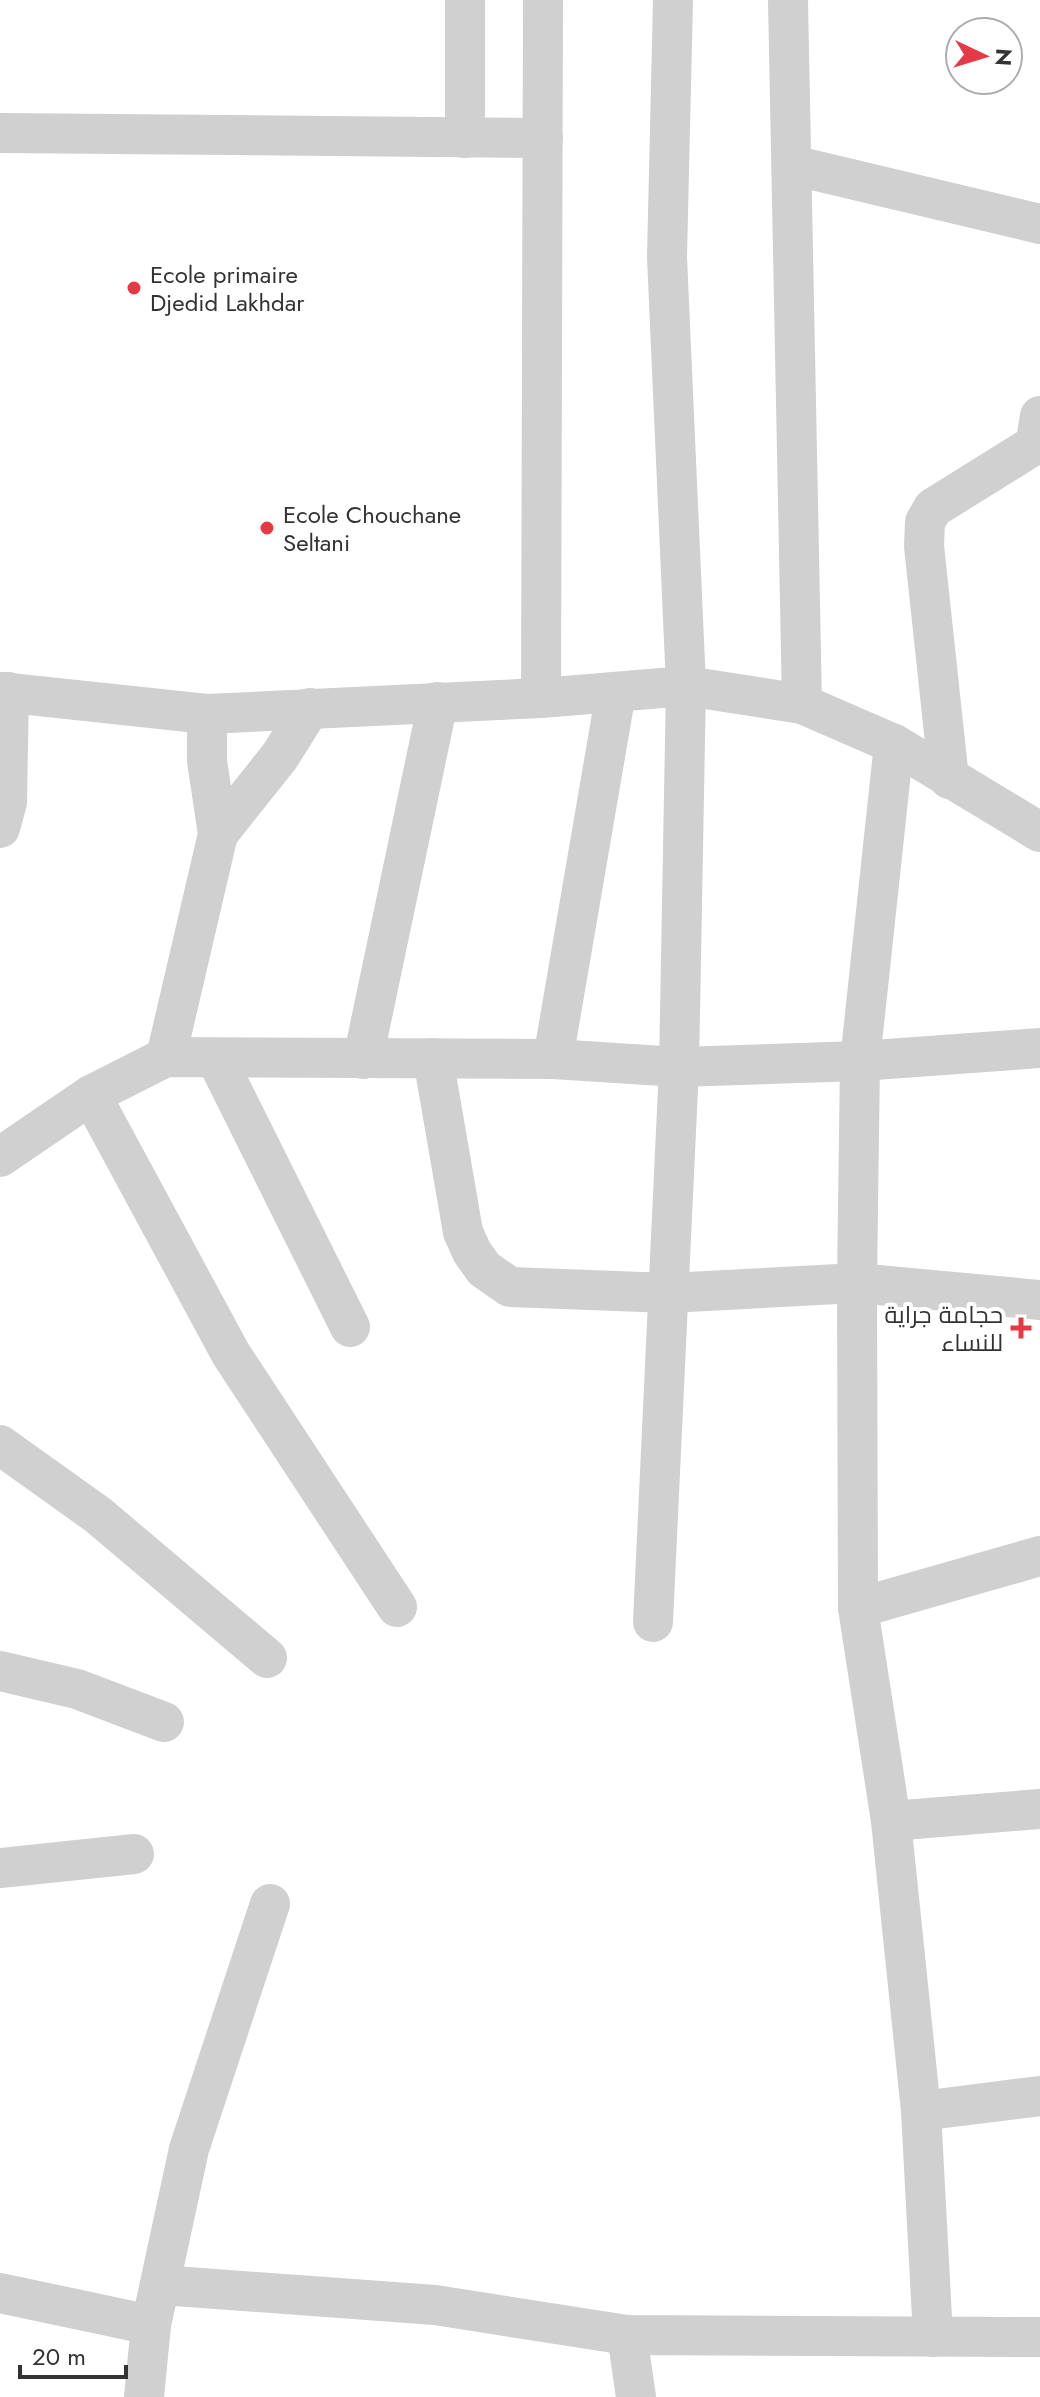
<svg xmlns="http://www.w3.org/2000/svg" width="1040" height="2397" font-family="Jost,Cairo,sans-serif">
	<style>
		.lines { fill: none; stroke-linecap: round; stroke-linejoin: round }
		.minor { stroke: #d0d0d0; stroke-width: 40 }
		.poi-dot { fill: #e63946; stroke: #fff; stroke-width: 3 }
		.labels { text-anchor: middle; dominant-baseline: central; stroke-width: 8; stroke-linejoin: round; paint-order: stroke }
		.poi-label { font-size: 24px; fill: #333; stroke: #fff; text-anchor: start }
	</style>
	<rect width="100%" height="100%" fill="#fff"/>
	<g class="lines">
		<g class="minor">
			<polyline points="788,0 802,704"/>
			<polyline points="0,133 543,138"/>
			<polyline points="465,138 465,0"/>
			<polyline points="792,165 1040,224"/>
			<polyline points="0,692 207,714 541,698 686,686 802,704 894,744 1040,832"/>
			<polyline points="541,698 543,0"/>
			<polyline points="894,744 860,1061 857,1283 858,1608 891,1821 921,2111 933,2337"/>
			<polyline points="949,779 924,546 925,522 933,508 1031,447 1036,441 1040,416"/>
			<polyline points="0,828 7,802 9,692"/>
			<polyline points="218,834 280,756 310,708"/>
			<polyline points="166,1057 218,834 207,761 207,714"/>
			<polyline points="216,1058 350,1327"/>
			<polyline points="433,1058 463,1232 472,1252 484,1269 510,1287 669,1293 857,1283 1040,1300"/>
			<polyline points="363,1059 438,702"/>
			<polyline points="553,1059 616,692"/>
			<polyline points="91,1095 231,1354 397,1607"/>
			<polyline points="0,1157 91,1095 166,1057 553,1059 679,1067 860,1061 1040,1048"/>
			<polyline points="0,1445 98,1515 267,1658"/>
			<polyline points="858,1608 1040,1556"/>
			<polyline points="653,1622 679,1067 686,686 667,257 673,0"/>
			<polyline points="0,1671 77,1689 164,1722"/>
			<polyline points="891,1821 1040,1809"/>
			<polyline points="0,1868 134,1854"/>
			<polyline points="921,2111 1040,2096"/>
			<polyline points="161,2285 435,2305 627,2335 1040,2337"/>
			<polyline points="0,2293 151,2325"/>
			<polyline points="627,2335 636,2397"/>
			<polyline points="144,2397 151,2325 189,2149 270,1904"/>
		</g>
	</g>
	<g class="poi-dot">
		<circle cx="134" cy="288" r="8"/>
		<circle cx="267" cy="528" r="8"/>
		<path d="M1017 1316h8v8h8v8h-8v8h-8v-8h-8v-8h8z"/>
	</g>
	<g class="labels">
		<g class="poi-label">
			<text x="150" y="274">Ecole primaire<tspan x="150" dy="28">Djedid Lakhdar</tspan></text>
			<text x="283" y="514">Ecole Chouchane<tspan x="283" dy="28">Seltani</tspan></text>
			<text x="1003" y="1314" text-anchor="end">حجامة جراية<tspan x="1003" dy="28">للنساء</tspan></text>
		</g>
	</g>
	<g transform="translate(984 56) rotate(94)"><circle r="38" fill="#ffffff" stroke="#adadad" stroke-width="2"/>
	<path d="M0-6L14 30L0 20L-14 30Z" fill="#e63946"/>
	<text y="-12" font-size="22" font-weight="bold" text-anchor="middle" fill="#333333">N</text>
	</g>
	<path d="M20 2365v12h106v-12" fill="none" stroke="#333333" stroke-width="4"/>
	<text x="32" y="2365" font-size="24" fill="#333333" stroke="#ffffff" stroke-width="6" paint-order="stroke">20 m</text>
</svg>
